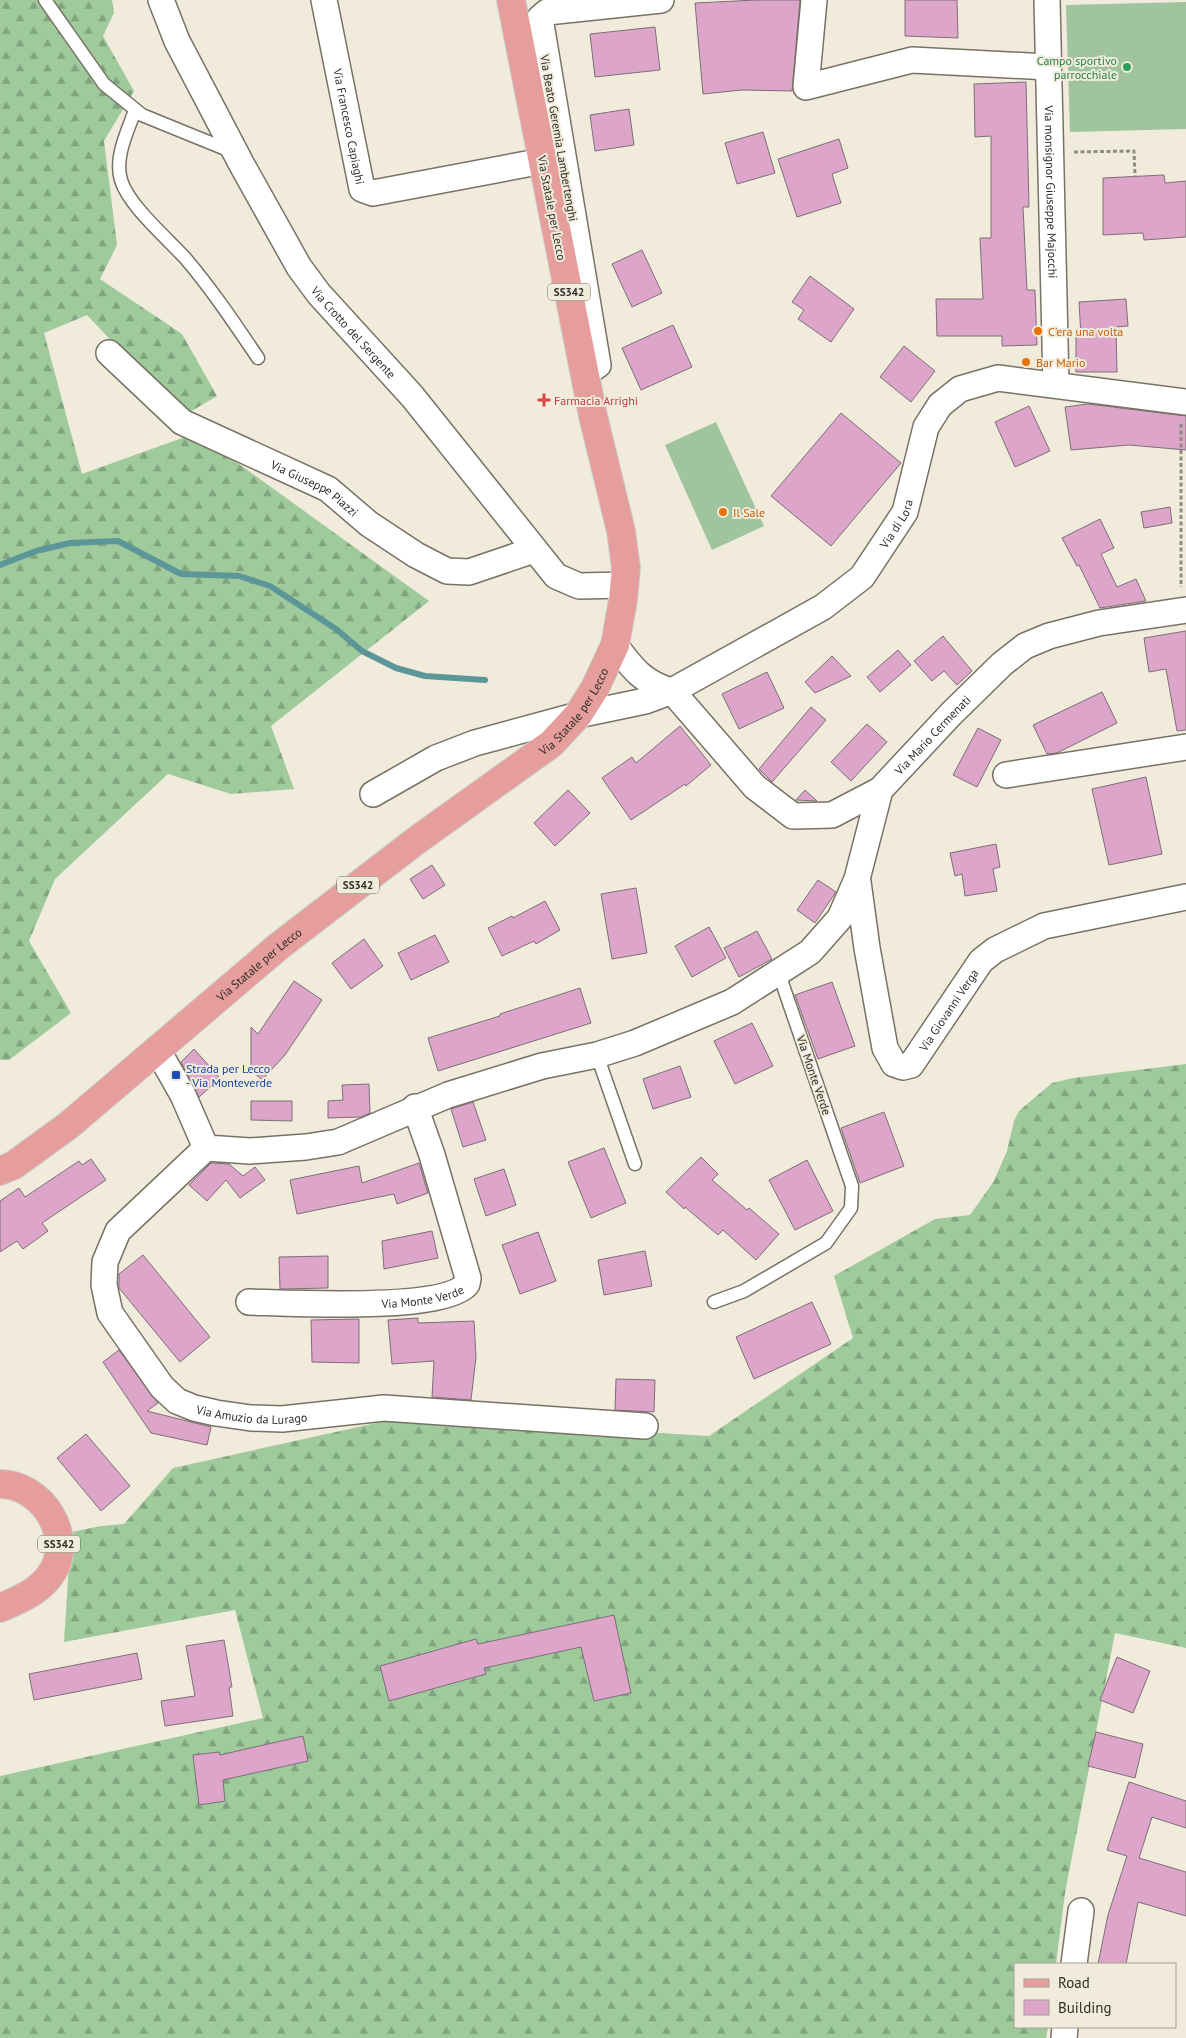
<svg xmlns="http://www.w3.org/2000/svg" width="1186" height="2038" font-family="'PT Sans',sans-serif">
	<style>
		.grass { fill: #9fc49e }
		.forest { fill: url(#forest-firs) }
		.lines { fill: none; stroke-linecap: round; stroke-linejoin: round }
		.stream { stroke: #5d9699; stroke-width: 6 }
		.building { fill: #dda5c9; stroke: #7c6f77 }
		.lane-casing { stroke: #787265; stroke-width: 15 }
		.street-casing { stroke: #787265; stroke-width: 28 }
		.primary-casing { stroke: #cdcdcb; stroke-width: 30 }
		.path { stroke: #908c82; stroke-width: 3; stroke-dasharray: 4 2.5; stroke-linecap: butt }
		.lane { stroke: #fff; stroke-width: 12 }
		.street { stroke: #fff; stroke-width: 25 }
		.primary { stroke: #e59e9b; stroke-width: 28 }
		.leisure-dot { fill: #2e9e5b; stroke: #f1ebdc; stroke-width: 2 }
		.food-dot { fill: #e8710a; stroke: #f1ebdc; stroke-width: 2 }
		.health-dot { fill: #e0444e; stroke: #f1ebdc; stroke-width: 2 }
		.transit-dot { fill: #1a4fb4; stroke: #f1ebdc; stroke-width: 2 }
		.labels { text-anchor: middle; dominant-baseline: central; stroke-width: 4; stroke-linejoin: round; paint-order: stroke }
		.shield { fill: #f1ebdc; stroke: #69665d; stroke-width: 1 }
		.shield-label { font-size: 11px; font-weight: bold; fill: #2f2d27 }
		.leisure-label { font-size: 12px; fill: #27864d; stroke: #f1ebdc; text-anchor: end }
		.street-label { font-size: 12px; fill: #2f2d27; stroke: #f1ebdc }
		.food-label { font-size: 12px; fill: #c56008; stroke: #f1ebdc; text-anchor: start }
		.health-label { font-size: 12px; fill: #be3a42; stroke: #f1ebdc; text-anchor: start }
		.transit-label { font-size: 12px; fill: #164399; stroke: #f1ebdc; text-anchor: start }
	</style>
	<defs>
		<pattern id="forest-firs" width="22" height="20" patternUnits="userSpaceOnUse" patternTransform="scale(1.25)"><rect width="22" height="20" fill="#9eca9c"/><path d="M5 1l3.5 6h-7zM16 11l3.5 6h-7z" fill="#81a47f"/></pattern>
	</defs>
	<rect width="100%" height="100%" fill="#f1ebdc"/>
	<g class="grass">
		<polygon points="1186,2 1186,129 1070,132 1066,5"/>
		<polygon points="716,422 764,526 712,550 665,445"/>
	</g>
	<g class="forest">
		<polygon points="0,0 112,0 114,13 103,36 134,91 104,141 117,245 100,279 182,334 217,396 183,416 87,315 44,333 82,474 196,433 429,601 271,726 294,789 231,794 168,774 55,879 29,941 71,1013 9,1060 0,1060"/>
		<polygon points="1186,1064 1186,1648 1115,1633 1065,1893 1056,1964 1015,1964 1015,2027 1048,2027 1046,2038 0,2038 0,1776 263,1718 235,1610 64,1642 71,1532 101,1526 124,1524 173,1468 399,1418 709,1436 853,1338 834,1276 935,1219 970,1215 994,1181 1007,1151 1014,1121 1019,1111 1052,1083 1073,1078"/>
	</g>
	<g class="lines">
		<polyline class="stream" points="0,565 36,551 70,543 118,541 181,574 239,576 270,586 336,629 362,651 396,668 425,676 485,680"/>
	</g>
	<g class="building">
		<polygon points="756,0 800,0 792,91 742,90 703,94 695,3"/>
		<polygon points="905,0 957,0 958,38 905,36"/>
		<polygon points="655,27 660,70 595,77 590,34"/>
		<polygon points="1026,82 1029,207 1023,207 1027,290 1035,290 1037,345 1002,346 1002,336 937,336 936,299 983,299 980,238 991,238 991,136 975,137 974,84"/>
		<polygon points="629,109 634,145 595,151 590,115"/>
		<polygon points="763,132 775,173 737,184 725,143"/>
		<polygon points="839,139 848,168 832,174 841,203 797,217 778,159"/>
		<polygon points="1164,175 1165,183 1186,181 1186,237 1144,240 1143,233 1103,235 1103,178"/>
		<polygon points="642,250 662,293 632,307 612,264"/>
		<polygon points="810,276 854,309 831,342 798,319 804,310 792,302"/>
		<polygon points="1126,299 1128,326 1116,327 1117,372 1076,372 1076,337 1081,337 1079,302"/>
		<polygon points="673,325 692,367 641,390 622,348"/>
		<polygon points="904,346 935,371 911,402 880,377"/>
		<polygon points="1088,404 1186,416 1186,450 1129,445 1071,450 1065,407"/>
		<polygon points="1029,406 1050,451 1015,467 995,422"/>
		<polygon points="841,413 901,463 831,546 771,496"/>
		<polygon points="1170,507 1172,523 1144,528 1141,512"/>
		<polygon points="1100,519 1114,548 1101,554 1117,587 1136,579 1146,601 1100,608 1079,565 1077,566 1062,538"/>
		<polygon points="1186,631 1186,730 1177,731 1166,669 1149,672 1144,638"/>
		<polygon points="943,636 972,671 957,685 944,671 932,681 914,661"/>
		<polygon points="898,650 911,665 880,692 867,677"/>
		<polygon points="832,656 851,676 815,693 805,682"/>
		<polygon points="767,672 784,708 739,729 722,694"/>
		<polygon points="1102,692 1117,723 1057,753 1047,754 1033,725"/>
		<polygon points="811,707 826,720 772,782 759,769"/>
		<polygon points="867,724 887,742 851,781 831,762"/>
		<polygon points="680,726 711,765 686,786 685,784 631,820 602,778 632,757 636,763"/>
		<polygon points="978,728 1001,740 977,787 953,775"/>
		<polygon points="1146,777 1162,854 1109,865 1092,789"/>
		<polygon points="568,790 590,813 555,846 534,823"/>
		<polygon points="805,790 817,801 796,800"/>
		<polygon points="996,844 1000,867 993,869 997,891 965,896 962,874 955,876 950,853"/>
		<polygon points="432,865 445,885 423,899 410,879"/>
		<polygon points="818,880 836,892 815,923 797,910"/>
		<polygon points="636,888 647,953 612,959 601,894"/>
		<polygon points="545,901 560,930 536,944 534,941 502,956 488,928 512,916 513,918"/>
		<polygon points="709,927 726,958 692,977 675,946"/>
		<polygon points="757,931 772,959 739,977 724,948"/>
		<polygon points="435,935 449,962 411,980 398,953"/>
		<polygon points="364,939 383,966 351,989 332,963"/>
		<polygon points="294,981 322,1000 285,1055 262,1080 251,1070 251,1027 258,1034"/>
		<polygon points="832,982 855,1046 818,1059 795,995"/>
		<polygon points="580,988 591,1023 438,1071 428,1038 500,1016 500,1014"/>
		<polygon points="752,1023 773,1066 735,1084 714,1041"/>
		<polygon points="194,1049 220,1078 199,1097 181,1062"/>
		<polygon points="680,1066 691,1097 653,1109 643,1079"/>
		<polygon points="369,1084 370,1113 361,1117 328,1118 328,1101 343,1100 342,1085"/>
		<polygon points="251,1101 292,1101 292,1121 251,1120"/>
		<polygon points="473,1102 486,1140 463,1147 451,1109"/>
		<polygon points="884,1112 904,1166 860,1183 841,1128"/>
		<polygon points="604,1148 626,1203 591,1218 568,1162"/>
		<polygon points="701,1157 718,1174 712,1180 747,1210 749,1208 779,1234 756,1260 723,1230 718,1235 685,1207 684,1209 666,1192"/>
		<polygon points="91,1159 106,1180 42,1223 48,1231 23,1249 17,1241 0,1252 0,1201 19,1188 25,1197 79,1161 82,1165"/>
		<polygon points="807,1160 833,1211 795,1230 769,1180"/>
		<polygon points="211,1163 229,1164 243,1176 255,1167 265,1180 240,1198 226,1180 207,1201 189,1185"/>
		<polygon points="419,1163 428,1193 397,1204 394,1194 297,1214 290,1180 359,1166 362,1183"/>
		<polygon points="504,1169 516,1205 486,1216 474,1179"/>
		<polygon points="432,1231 438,1258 384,1269 382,1241"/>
		<polygon points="538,1232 556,1281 520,1294 502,1245"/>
		<polygon points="645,1251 652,1286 604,1295 598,1260"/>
		<polygon points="143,1255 210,1337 180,1362 119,1288 119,1274"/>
		<polygon points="328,1256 328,1288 280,1289 279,1257"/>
		<polygon points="812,1302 831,1344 754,1379 736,1337"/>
		<polygon points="418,1318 418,1323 474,1321 476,1357 471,1400 432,1397 434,1361 392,1364 388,1320"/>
		<polygon points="359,1319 359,1363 312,1362 311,1320"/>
		<polygon points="119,1350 158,1403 147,1411 211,1427 207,1445 151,1433 103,1362"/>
		<polygon points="616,1379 655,1380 654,1412 615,1410"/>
		<polygon points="86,1434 130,1486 101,1511 57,1458"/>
		<polygon points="614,1615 631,1693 594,1701 581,1647 484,1668 486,1674 389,1701 380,1666 476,1639 478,1644"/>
		<polygon points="224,1640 232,1687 229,1687 233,1716 165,1726 161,1701 195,1696 186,1646"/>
		<polygon points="137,1653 142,1679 34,1700 29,1674"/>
		<polygon points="1117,1657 1150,1671 1133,1713 1100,1700"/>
		<polygon points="1096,1732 1143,1744 1135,1778 1088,1766"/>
		<polygon points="303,1736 308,1761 223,1780 225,1801 199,1805 193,1755 219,1752 220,1755"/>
		<polygon points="1129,1782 1186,1801 1186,1828 1152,1817 1139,1858 1186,1872 1186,1916 1138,1902 1126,1964 1098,1964 1108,1915 1127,1856 1107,1850"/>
	</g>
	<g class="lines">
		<defs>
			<g id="lane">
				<polyline points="45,0 104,84 142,115 233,152"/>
				<path d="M135,110C128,131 114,157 121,180C128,205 168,239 186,259C213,291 235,324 258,358"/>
				<polyline points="597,1055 635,1164"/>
				<polyline points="714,1302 744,1291 826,1243 851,1208 852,1186 778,971"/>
			</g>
			<g id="street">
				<path id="s1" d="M161,0L177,41L242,165L299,267L319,294L412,396L556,576L579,586L625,585"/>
				<path id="s2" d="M324,0L362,189L373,193L543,161"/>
				<polyline points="814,0 806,87 912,60 1048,67"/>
				<path id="s3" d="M1047,0L1056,385"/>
				<path id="s4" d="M109,353L182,422L328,489L369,524L416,555L447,571L469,572L534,550"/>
				<polyline points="585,374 598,365 540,18 547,12 661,0"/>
				<path d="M615,645C632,668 644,684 672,691L755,787L793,816L832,815L880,790"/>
				<polyline points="1006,775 1186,747"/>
				<path id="s5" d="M373,794L436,758L475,743L578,715L645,701L672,691L823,607L862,577L905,512L926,427L940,405L960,389L998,378L1186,402"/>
				<path id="s6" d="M858,882L867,948L885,1048L894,1064L903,1067L911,1065L981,961L995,950L1044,926L1186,897"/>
				<path id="s7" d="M157,1049L183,1095L206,1148L250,1151L306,1147L338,1142L448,1095L542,1066L597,1055L635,1043L732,1002L810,952L840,918L857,879L880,790L951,714L1002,664L1025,646L1049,636L1099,623L1186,610"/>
				<path id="s8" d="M206,1148L118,1231L105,1262L104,1285L110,1313L162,1387L177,1401L194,1408L216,1413L251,1418L282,1419L384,1408L645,1426"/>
				<path id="s9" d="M249,1302C289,1303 443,1312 467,1284L468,1278L432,1155L415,1107"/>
				<polyline points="1074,1964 1081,1911"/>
				<polyline points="1064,2038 1065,2027"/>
			</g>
			<g id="primary">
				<path id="s10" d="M0,1171L14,1165L69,1125L279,946L417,840L551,744L578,715L595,688L615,645L623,600L626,568L621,531L593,416L511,0"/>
				<path d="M0,1484C41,1484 74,1534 53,1571C41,1591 21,1599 0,1608"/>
			</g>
		</defs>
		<use href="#lane" class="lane-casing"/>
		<use href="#street" class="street-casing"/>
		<use href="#primary" class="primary-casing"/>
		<g class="path">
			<polyline points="1074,152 1134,151 1135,176"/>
			<polyline points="1181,424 1181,587"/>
		</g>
		<use href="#lane" class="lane"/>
		<use href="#street" class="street"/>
		<use href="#primary" class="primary"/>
	</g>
	<circle class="leisure-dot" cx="1127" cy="67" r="5"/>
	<g class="food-dot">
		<circle cx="1038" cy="331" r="5"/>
		<circle cx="1026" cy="362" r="5"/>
		<circle cx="723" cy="512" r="5"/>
	</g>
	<path class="health-dot" d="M541.5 392.5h5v5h5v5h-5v5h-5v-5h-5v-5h5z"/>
	<rect class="transit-dot" x="171" y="1070" width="10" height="10" rx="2.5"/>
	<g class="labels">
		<g class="shield">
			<rect x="548" y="283.5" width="42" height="17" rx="4"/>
			<rect x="337" y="876.5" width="42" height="17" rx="4"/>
			<rect x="38" y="1535.5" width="42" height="17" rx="4"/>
		</g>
		<g class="shield-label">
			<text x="569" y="292">SS342</text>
			<text x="358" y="885">SS342</text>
			<text x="59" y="1544">SS342</text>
		</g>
		<g class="leisure-label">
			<text x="1117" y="60">Campo sportivo<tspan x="1117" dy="14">parrocchiale</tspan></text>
		</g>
		<g class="street-label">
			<text stroke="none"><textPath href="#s2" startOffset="129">Via Francesco Capiaghi</textPath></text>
			<text transform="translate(559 138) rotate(80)">Via Beato Geremia Lambertenghi</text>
			<text stroke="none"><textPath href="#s3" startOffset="192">Via monsignor Giuseppe Majocchi</textPath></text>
			<text transform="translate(552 208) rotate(79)">Via Statale per Lecco</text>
			<text stroke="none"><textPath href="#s1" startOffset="386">Via Crotto del Sergente</textPath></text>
			<text stroke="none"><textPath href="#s4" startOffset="249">Via Giuseppe Piazzi</textPath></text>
			<text stroke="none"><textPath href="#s5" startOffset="604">Via di Lora</textPath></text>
			<text stroke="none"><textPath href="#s10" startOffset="738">Via Statale per Lecco</textPath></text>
			<text stroke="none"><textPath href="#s7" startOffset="1011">Via Mario Cermenati</textPath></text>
			<text stroke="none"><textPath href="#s10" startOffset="332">Via Statale per Lecco</textPath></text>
			<text stroke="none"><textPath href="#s6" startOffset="271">Via Giovanni Verga</textPath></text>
			<text transform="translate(814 1075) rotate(71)">Via Monte Verde</text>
			<text stroke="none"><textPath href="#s9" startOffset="174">Via Monte Verde</textPath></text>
			<text stroke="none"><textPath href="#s8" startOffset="394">Via Amuzio da Lurago</textPath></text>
		</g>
		<g class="food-label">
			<text x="1048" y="331">C'era una volta</text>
			<text x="1036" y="362">Bar Mario</text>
			<text x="733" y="512">Il Sale</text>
		</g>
		<g class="health-label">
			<text x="554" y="400">Farmacia Arrighi</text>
		</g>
		<g class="transit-label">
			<text x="186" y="1068">Strada per Lecco<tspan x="186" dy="14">- Via Monteverde</tspan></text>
		</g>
	</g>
	<rect x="1014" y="1963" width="162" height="65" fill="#f1ebdc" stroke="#a39f94"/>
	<rect x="1024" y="1979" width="25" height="8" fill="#e59e9b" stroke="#a39f94"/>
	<text x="1058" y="1988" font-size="15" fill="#2f2d27">Road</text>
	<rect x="1024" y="2000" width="25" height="15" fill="#dda5c9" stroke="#a39f94"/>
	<text x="1058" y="2013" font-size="15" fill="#2f2d27">Building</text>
</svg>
